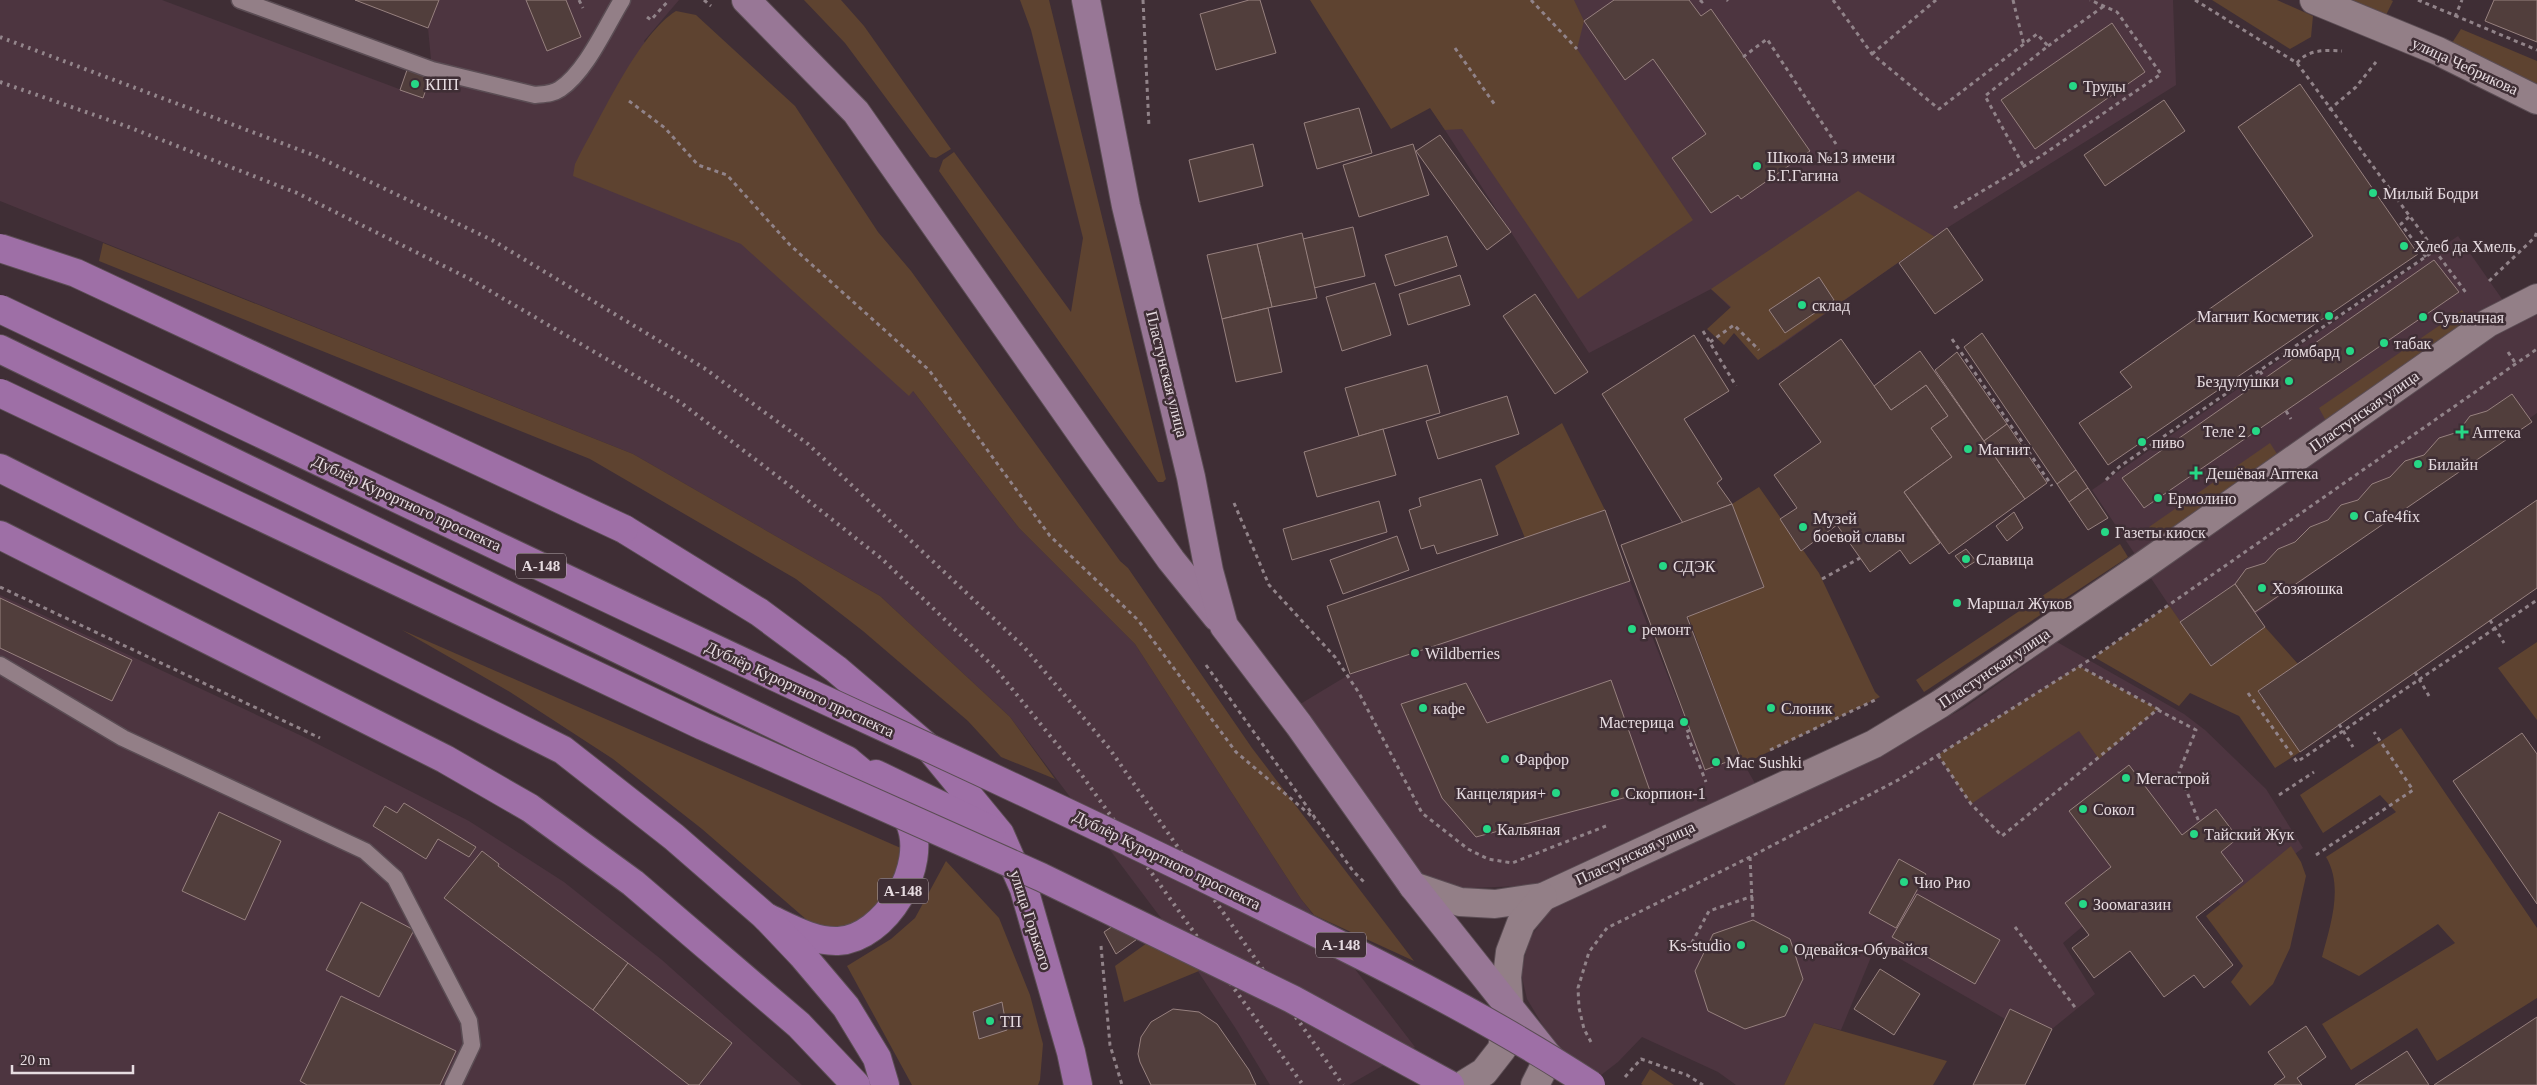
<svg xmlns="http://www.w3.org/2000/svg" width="2537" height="1085" font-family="Georgia,serif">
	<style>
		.built { fill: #4d3540 }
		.green { fill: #5e4330 }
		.building { fill: #513e3c; stroke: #97817f }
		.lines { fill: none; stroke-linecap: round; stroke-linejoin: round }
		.service-casing { stroke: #5b4d54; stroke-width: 19 }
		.minor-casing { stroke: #5b4d54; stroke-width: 30 }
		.tertiary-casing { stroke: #5b4d54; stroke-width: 30 }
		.secondary-casing { stroke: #5b4d54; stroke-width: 30 }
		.primary-casing { stroke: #5b4d54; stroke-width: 30 }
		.path { stroke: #918389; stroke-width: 3; stroke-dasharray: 4 4; stroke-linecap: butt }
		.service { stroke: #937f87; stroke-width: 16 }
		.minor { stroke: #937f87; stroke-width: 28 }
		.tertiary { stroke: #937f87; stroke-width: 28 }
		.secondary { stroke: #987796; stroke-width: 28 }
		.primary { stroke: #9e6fa6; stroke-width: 28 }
		.rail { stroke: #94868c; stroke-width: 4; stroke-dasharray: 2.5 5; stroke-linecap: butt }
		.primary-bridge-casing { stroke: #5b4d54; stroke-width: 30; stroke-linecap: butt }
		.primary-bridge { stroke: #9e6fa6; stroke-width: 28 }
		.poi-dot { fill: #26d886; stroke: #3f2e35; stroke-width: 2 }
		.labels { text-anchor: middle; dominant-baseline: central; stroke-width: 5; stroke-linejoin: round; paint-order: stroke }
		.shield { fill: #3f2e35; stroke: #b5a8ad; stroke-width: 1 }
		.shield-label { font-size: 15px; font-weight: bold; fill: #e7dce1 }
		.street-label { font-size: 16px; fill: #e7dce1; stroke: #3f2e35 }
		.poi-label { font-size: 16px; fill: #e7dce1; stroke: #3f2e35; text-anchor: start }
	</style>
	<rect width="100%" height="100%" fill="#3f2e35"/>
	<g class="built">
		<polygon points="0,0 162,0 423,98 432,70 428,28 439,0 679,0 644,41 744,236 913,391 1019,528 1135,644 1301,899 1415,1047 1349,1085 1270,1085 1236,1029 1176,938 1010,717 880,596 633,454 0,201"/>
		<polygon points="1361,0 2173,0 2176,85 1947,228 1774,350 1711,289 1589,353"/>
		<polygon points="2458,236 2509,309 2537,290 2537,413 2201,653 2092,490"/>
		<polygon points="1630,581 1705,769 1740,757 1756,785 1542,885 1448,889 1422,875 1297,706 1350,674"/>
		<polygon points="0,595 304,737 469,821 564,882 662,960 802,1085 0,1085"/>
		<polygon points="2057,642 2184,714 2205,730 2266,789 2303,848 2223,907 2174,849 2063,943 2095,994 2052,1029 2011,1009 2005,1019 1876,945 1841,1030 1814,1023 1784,1085 1736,1085 1718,1072 1642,1037 1618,1062 1596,1079 1557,1049 1527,999 1521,973 1529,939 1552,908 1868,760 1964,708"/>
	</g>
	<g class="green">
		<polygon points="804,0 841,0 864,26 951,149 936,158 930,157 845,43"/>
		<polygon points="1020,0 1049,0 1166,479 1163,482 1158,482 939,171 943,160 954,152 1071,312 1083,238 1031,30"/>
		<polygon points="1310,0 1574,0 1584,21 1577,49 1693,220 1578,299 1462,129 1445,130 1430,108 1391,129"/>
		<polygon points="2212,0 2277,0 2313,16 2311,37 2290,49"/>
		<polygon points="2335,0 2391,0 2393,1 2383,21"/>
		<path d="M676,11L696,15L795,106L878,232L911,271L1120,561L1128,568L1252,748L1414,961L1314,915L1301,899L1135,644L1019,528L913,391L909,396L741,244L573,176L575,164L581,152C604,112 639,34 676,11Z"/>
		<polygon points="2461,29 2537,61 2537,86 2450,46"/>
		<polygon points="1858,191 1935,237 1758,360 1734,333 1724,345 1707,329 1731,307 1711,289"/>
		<polygon points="103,243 633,454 880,596 1010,717 1055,779 1001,757 968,721 863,631 796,579 590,459 99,261"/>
		<polygon points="2462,310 2471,323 2326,421 2319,408"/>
		<polygon points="1562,423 1605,510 1525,538 1495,466"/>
		<polygon points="2270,443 2279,457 2159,541 2149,527"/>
		<polygon points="1759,487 1819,573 1875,692 1880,697 1746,763 1740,757 1688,616 1763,587 1732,504"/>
		<polygon points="2120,544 2128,557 1924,692 1916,680"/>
		<polygon points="2169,605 2211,666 2265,627 2298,664 2258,692 2300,752 2275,768 2239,716 2190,693 2179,706 2094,657"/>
		<polygon points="402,630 903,849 881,932 815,927 702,829 613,759 510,692"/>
		<polygon points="2537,642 2537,720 2498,668"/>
		<polygon points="2079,666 2158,709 2099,759 2079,731 1971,804 1938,755"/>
		<path d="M2401,728L2537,928V998L2437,1061L2417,1028L2351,1070L2322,1024L2455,943L2438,924L2359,976L2322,957C2330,926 2344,887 2326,857L2396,812L2380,795L2323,833L2300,795Z"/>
		<polygon points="2291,846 2301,862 2306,876 2290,948 2273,984 2250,1006 2231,982 2243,966 2206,916"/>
		<polygon points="946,861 999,918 1030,995 1043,1044 1040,1080 1038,1085 912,1085 847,966 891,939 915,918"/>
		<polygon points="1161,933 1176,938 1199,971 1124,1002 1115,966"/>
		<polygon points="1814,1023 1947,1061 1933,1085 1784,1085"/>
		<polygon points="1650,1069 1674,1085 1643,1085 1641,1084"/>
	</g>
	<g class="building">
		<polygon points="355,0 439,0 428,28"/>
		<polygon points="526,0 566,0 581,37 547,51"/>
		<polygon points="1249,0 1260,0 1276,53 1216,70 1200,14"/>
		<polygon points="1614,0 1689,0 1701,16 1711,9 1810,151 1741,199 1738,195 1711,213 1672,158 1706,134 1653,59 1625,80 1584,21"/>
		<polygon points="2494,0 2537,0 2537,42 2485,21"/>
		<polygon points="2112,23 2145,72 2035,149 2001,100"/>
		<polygon points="407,70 430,78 423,98 400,90"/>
		<polygon points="2300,84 2418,254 2108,465 2079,423 2132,387 2120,372 2313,236 2238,127"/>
		<polygon points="2164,100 2185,131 2105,186 2084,155"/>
		<polygon points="1359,108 1372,153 1317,169 1304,123"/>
		<polygon points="1440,135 1511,232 1487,250 1416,151"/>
		<polygon points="1253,144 1263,186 1199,202 1189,160"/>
		<polygon points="1413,144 1429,195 1359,217 1343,165"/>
		<polygon points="1353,227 1365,276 1314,288 1303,239"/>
		<polygon points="1947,228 1983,280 1935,314 1899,263"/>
		<polygon points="1302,233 1317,298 1272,307 1257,244"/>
		<polygon points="1447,236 1457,266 1395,286 1385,255"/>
		<polygon points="1257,244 1272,307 1222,319 1207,255"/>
		<polygon points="2434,260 2459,292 2144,508 2122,478"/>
		<polygon points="1460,275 1470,305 1408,325 1399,294"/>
		<polygon points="1819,277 1834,300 1785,333 1769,310"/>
		<polygon points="1375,283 1391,335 1342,351 1326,297"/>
		<polygon points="1535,294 1588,372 1555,394 1503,316"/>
		<polygon points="1268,308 1282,372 1236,382 1222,319"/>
		<polygon points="1982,333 2076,470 2057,484 1964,347"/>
		<polygon points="1694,335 1729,391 1684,419 1722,479 1717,483 1732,504 1683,523 1602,394"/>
		<polygon points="1841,339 1891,410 1926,385 1948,416 1931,428 1952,457 1904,492 1940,543 1910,564 1900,550 1870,572 1837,525 1801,551 1780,519 1797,508 1774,475 1821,442 1779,384"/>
		<polygon points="1920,351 2025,499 1949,554 1904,492 1952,457 1931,428 1948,416 1926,385 1891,410 1874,386"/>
		<polygon points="1957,352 2007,424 1984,441 1935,370"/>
		<polygon points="1427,365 1440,413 1359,436 1345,388"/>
		<polygon points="2512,394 2532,422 2255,612 2235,584 2246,569 2265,563 2278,549 2295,542 2310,527 2328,520 2341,505 2358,500 2372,484 2390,477 2405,461 2424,455 2439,438 2458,432 2470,416 2487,411"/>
		<polygon points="1507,396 1519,434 1438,459 1426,421"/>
		<polygon points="2007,424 2047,483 2025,499 1984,441"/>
		<polygon points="1383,429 1396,475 1317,497 1304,452"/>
		<polygon points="2076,470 2088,488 2069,502 2057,484"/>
		<polygon points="1481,479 1498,535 1437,554 1434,545 1421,549 1409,510 1421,506 1419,498"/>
		<polygon points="2088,488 2108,518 2088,530 2069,502"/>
		<polygon points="2537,500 2537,588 2300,752 2258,691"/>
		<polygon points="1379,501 1387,532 1292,560 1283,529"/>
		<polygon points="1732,504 1764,587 1687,617 1740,757 1705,770 1621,545"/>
		<polygon points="1605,510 1630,581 1350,674 1327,606"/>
		<polygon points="2014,512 2023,528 2007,541 1996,526"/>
		<polygon points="1397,536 1409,570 1343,594 1330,560"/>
		<polygon points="1966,549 1976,561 1965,568 1955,556"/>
		<polygon points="2235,584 2265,627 2211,666 2180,622"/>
		<polygon points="0,598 132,660 112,701 0,648"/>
		<polygon points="1611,680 1650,791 1476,837 1442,798 1401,704 1466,683 1487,723"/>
		<polygon points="2522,733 2537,754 2537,904 2453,781"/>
		<polygon points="2129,765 2182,835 2216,809 2238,838 2221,852 2243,881 2196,917 2233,965 2204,988 2194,975 2164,997 2130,951 2094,978 2072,948 2089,935 2065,903 2111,867 2069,811"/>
		<polygon points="404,803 476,847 469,857 438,839 426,859 373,826 385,806 397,813"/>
		<polygon points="219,812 281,841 245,920 182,891"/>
		<polygon points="482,851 499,864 498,866 628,963 593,1010 444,898"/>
		<polygon points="1899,859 1926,874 1896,928 1869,913"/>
		<polygon points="1917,894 2000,940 1975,984 1892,937"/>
		<polygon points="361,902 414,930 379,997 326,970"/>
		<polygon points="1125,918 1140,937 1116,954 1104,932"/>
		<polygon points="1753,920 1790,939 1803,979 1785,1016 1745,1029 1708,1011 1695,971 1713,934"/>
		<polygon points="628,963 732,1043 699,1085 689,1085 593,1010"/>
		<polygon points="1880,969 1920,994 1894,1035 1854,1009"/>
		<polygon points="341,996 456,1051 440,1085 307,1085 300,1081"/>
		<polygon points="1002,1002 1007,1030 979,1039 973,1012"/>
		<polygon points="1173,1009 1199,1012 1217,1024 1249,1070 1256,1085 1151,1085 1140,1062 1138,1054 1141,1037 1151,1022"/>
		<polygon points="2010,1009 2052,1029 2025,1085 1973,1085"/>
		<polygon points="2537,1017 2537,1085 2434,1085"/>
		<polygon points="2306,1026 2326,1057 2297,1078 2302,1085 2274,1085 2285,1077 2268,1052"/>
		<polygon points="2407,1051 2429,1085 2355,1085"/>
	</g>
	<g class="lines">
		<defs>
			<g id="service">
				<path d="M240,0L432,70L535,95C544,94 553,94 560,89C586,72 606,26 622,0"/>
				<polyline points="0,665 123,738 365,851 395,878 469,1021 472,1045 453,1085"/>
			</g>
			<polyline id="minor" points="2314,0 2438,51 2537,100"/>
			<g id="tertiary">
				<polyline points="1413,886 1460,902 1495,904 1543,897 1874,744 1940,704 2144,565 2488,323 2537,298"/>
				<polyline points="1463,1085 1484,1072 1502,1049 1509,1004 1507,977 1510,952 1521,923 1543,897"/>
				<polyline points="1535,1085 1549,1057"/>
			</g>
			<g id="secondary">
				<polyline points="746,0 856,112 1094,452 1171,560 1217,617"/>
				<polyline points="1086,0 1126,206 1191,477 1209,571 1224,626 1299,725 1413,886 1552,1061"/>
			</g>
			<g id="primary">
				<path d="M0,349L847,760C865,776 899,799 909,821C930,865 885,939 838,941C813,942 788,927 766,917"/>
				<polyline points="0,468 563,750 674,837 766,917 802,955 846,1007 877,1058 885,1085"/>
				<polyline points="624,529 759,612 836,669 931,750 1000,834 1024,889 1071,1052 1078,1085"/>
				<polyline points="0,535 445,759 530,808 633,883 799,1025 856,1085"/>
				<polyline points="876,774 992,830"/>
			</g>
		</defs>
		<use href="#service" class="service-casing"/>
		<use href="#minor" class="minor-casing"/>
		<use href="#tertiary" class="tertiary-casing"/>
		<use href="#secondary" class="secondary-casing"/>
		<use href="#primary" class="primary-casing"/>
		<g class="path">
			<polyline points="579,0 583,8"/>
			<polyline points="704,0 711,6"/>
			<polyline points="1143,0 1149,127"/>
			<polyline points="1531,0 1577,49"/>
			<polyline points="1700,0 1702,2 1704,0"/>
			<polyline points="1727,0 1728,1"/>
			<polyline points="1833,0 1872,54 1939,109 2037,34 2048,46 1985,96 2023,165"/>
			<polyline points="2013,0 2024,45"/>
			<polyline points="2195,0 2297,63 2467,294"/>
			<polyline points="2418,0 2537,50"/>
			<polyline points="647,17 651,20 669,0"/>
			<polyline points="2455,17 2462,0"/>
			<polyline points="2048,46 2104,6"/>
			<polyline points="1455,48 1495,105"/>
			<polyline points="1872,54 1936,0"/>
			<polyline points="1743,57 1767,39 1836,144"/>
			<path d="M2297,63C2308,49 2326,50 2342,51"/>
			<polyline points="629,101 665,128 698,165 727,175 790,245 929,370 1050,536 1138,620 1236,752 1315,819"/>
			<polyline points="2329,110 2356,87 2376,62"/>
			<polyline points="1954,208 2041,156 2161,74 2117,12 2090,0"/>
			<polyline points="2409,217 2401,224 2426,257"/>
			<polyline points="2489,281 2535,237 2537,231"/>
			<polyline points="1703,331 1736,386"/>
			<polyline points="1952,339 2052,486"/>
			<polyline points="1710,342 1734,325 1759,350"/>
			<polyline points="2508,352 2516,364"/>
			<polyline points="2260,371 2265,379"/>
			<polyline points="2286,411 2291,419"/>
			<polyline points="2106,480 2119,467 2434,251"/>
			<polyline points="1234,503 1269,585 1335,657 1359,693 1422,813 1468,849 1488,859 1512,863 1606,826"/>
			<polyline points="1822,579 1860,558"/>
			<polyline points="0,587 320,738"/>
			<polyline points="2490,620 2504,643"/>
			<polyline points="1206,665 1353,871 1366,884"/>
			<polyline points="2415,672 2429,696"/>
			<polyline points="2248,693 2297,762 2537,600"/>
			<polyline points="2158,710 2196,730 2179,772 2199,822"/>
			<polyline points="2339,724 2353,747"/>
			<polyline points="1690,730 1686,732 1706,782"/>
			<polyline points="1770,750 1875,700"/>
			<polyline points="1938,755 1971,804 2002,836 2158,709 2079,666"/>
			<polyline points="2279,795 2314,772"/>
			<polyline points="2316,855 2413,790 2374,732"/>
			<polyline points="1750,857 1753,920"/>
			<polyline points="2015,927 2077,1010"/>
			<polyline points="1101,946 1110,1045 1122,1085"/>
			<polyline points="1688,950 1709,911 1753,896"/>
			<polyline points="1591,1042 1584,1029 1579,1008 1578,988 1589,952 1607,928 1750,857 1900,779 2094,657 2537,349"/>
			<polyline points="1625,1077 1641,1059 1687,1075 1703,1085"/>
		</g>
		<use href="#service" class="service"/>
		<use href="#minor" class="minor"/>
		<use href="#tertiary" class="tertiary"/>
		<use href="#secondary" class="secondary"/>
		<use href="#primary" class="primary"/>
		<g class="rail">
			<polyline points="0,37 316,156 492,240 704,368 808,444 1024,647 1109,748 1343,1085"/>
			<polyline points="0,82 126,126 297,193 468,278 680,402 781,479 882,559 996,669 1081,774 1303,1085"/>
		</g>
		<defs>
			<g id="primary-bridge">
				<polyline points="0,248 76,273 624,529"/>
				<path d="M0,309C292,448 583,589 877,724C1001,781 1124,839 1247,899C1364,956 1481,1013 1591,1085"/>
				<polyline points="0,393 703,726 1041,877 1292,999 1450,1085"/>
			</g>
		</defs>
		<use href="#primary-bridge" class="primary-bridge-casing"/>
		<use href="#primary-bridge" class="primary-bridge"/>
	</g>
	<g class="poi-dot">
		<circle cx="415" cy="84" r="5"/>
		<circle cx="2073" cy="86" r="5"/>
		<circle cx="1757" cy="166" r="5"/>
		<circle cx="2373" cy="193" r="5"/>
		<circle cx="2404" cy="246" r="5"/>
		<circle cx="1802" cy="305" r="5"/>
		<circle cx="2329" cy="316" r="5"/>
		<circle cx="2423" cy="317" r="5"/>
		<circle cx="2384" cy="343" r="5"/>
		<circle cx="2350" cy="351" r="5"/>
		<circle cx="2289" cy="381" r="5"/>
		<circle cx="2256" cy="431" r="5"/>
		<path d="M2459.5 424.5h5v5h5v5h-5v5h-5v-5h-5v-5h5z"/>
		<circle cx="2142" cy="442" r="5"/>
		<circle cx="1968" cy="449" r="5"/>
		<circle cx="2418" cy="464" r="5"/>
		<path d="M2193.5 465.5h5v5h5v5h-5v5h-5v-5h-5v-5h5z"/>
		<circle cx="2158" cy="498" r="5"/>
		<circle cx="2354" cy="516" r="5"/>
		<circle cx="1803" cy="527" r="5"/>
		<circle cx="2105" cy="532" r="5"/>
		<circle cx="1966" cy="559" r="5"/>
		<circle cx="1663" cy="566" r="5"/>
		<circle cx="2262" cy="588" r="5"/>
		<circle cx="1957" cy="603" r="5"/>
		<circle cx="1632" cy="629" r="5"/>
		<circle cx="1415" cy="653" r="5"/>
		<circle cx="1423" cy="708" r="5"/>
		<circle cx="1771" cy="708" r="5"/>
		<circle cx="1684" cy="722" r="5"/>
		<circle cx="1505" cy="759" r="5"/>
		<circle cx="1716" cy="762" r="5"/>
		<circle cx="2126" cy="778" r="5"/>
		<circle cx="1556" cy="793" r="5"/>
		<circle cx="1615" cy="793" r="5"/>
		<circle cx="2083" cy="809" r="5"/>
		<circle cx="1487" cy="829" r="5"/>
		<circle cx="2194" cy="834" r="5"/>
		<circle cx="1904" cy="882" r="5"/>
		<circle cx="2083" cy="904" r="5"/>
		<circle cx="1741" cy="945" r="5"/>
		<circle cx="1784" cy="949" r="5"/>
		<circle cx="990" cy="1021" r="5"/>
	</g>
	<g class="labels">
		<g class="shield">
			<rect x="516" y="553.5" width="50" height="25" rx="4"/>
			<rect x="878" y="878.5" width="50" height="25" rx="4"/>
			<rect x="1316" y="932.5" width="50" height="25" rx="4"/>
		</g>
		<g class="shield-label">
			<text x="541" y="566">А-148</text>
			<text x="903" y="891">А-148</text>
			<text x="1341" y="945">А-148</text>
		</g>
		<g class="street-label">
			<text transform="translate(2465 66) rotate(25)">улица Чебрикова</text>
			<text transform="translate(1167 374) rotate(76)">Пластунская улица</text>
			<text transform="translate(2364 411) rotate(-35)">Пластунская улица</text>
			<text transform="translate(407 503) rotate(25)">Дублёр Курортного проспекта</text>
			<text transform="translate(1994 668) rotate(-34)">Пластунская улица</text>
			<text transform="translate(800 689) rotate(25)">Дублёр Курортного проспекта</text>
			<text transform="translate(1635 853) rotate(-25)">Пластунская улица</text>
			<text transform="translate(1167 860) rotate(26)">Дублёр Курортного проспекта</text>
			<text transform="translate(1031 920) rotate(72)">улица Горького</text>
		</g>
		<g class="poi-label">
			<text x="425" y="84">КПП</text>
			<text x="2083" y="86">Труды</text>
			<text x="1767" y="157">Школа №13 имени<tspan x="1767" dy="18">Б.Г.Гагина</tspan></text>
			<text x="2383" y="193">Милый Бодри</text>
			<text x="2414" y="246">Хлеб да Хмель</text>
			<text x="1812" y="305">склад</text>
			<text x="2319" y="316" text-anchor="end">Магнит Косметик</text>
			<text x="2433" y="317">Сувлачная</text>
			<text x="2394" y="343">табак</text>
			<text x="2340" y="351" text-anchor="end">ломбард</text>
			<text x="2279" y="381" text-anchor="end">Бездулушки</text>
			<text x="2246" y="431" text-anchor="end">Теле 2</text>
			<text x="2472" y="432">Аптека</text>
			<text x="2152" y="442">пиво</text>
			<text x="1978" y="449">Магнит</text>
			<text x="2428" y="464">Билайн</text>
			<text x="2206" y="473">Дешёвая Аптека</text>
			<text x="2168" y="498">Ермолино</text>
			<text x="2364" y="516">Cafe4fix</text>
			<text x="1813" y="518">Музей<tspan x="1813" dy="18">боевой славы</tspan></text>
			<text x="2115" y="532">Газеты киоск</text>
			<text x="1976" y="559">Славица</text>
			<text x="1673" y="566">СДЭК</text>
			<text x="2272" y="588">Хозяюшка</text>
			<text x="1967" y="603">Маршал Жуков</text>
			<text x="1642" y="629">ремонт</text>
			<text x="1425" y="653">Wildberries</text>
			<text x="1433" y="708">кафе</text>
			<text x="1781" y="708">Слоник</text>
			<text x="1674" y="722" text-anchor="end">Мастерица</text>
			<text x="1515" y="759">Фарфор</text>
			<text x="1726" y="762">Mac Sushki</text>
			<text x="2136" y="778">Мегастрой</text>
			<text x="1546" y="793" text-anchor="end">Канцелярия+</text>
			<text x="1625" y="793">Скорпион-1</text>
			<text x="2093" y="809">Сокол</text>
			<text x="1497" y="829">Кальяная</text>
			<text x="2204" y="834">Тайский Жук</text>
			<text x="1914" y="882">Чио Рио</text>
			<text x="2093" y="904">Зоомагазин</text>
			<text x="1731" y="945" text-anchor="end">Ks-studio</text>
			<text x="1794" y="949">Одевайся-Обувайся</text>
			<text x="1000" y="1021">ТП</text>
		</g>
	</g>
	<path d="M12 1065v8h121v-8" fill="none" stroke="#e7dce1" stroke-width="2.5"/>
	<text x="20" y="1065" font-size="15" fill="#e7dce1" stroke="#3f2e35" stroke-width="4" paint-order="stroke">20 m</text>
</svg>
